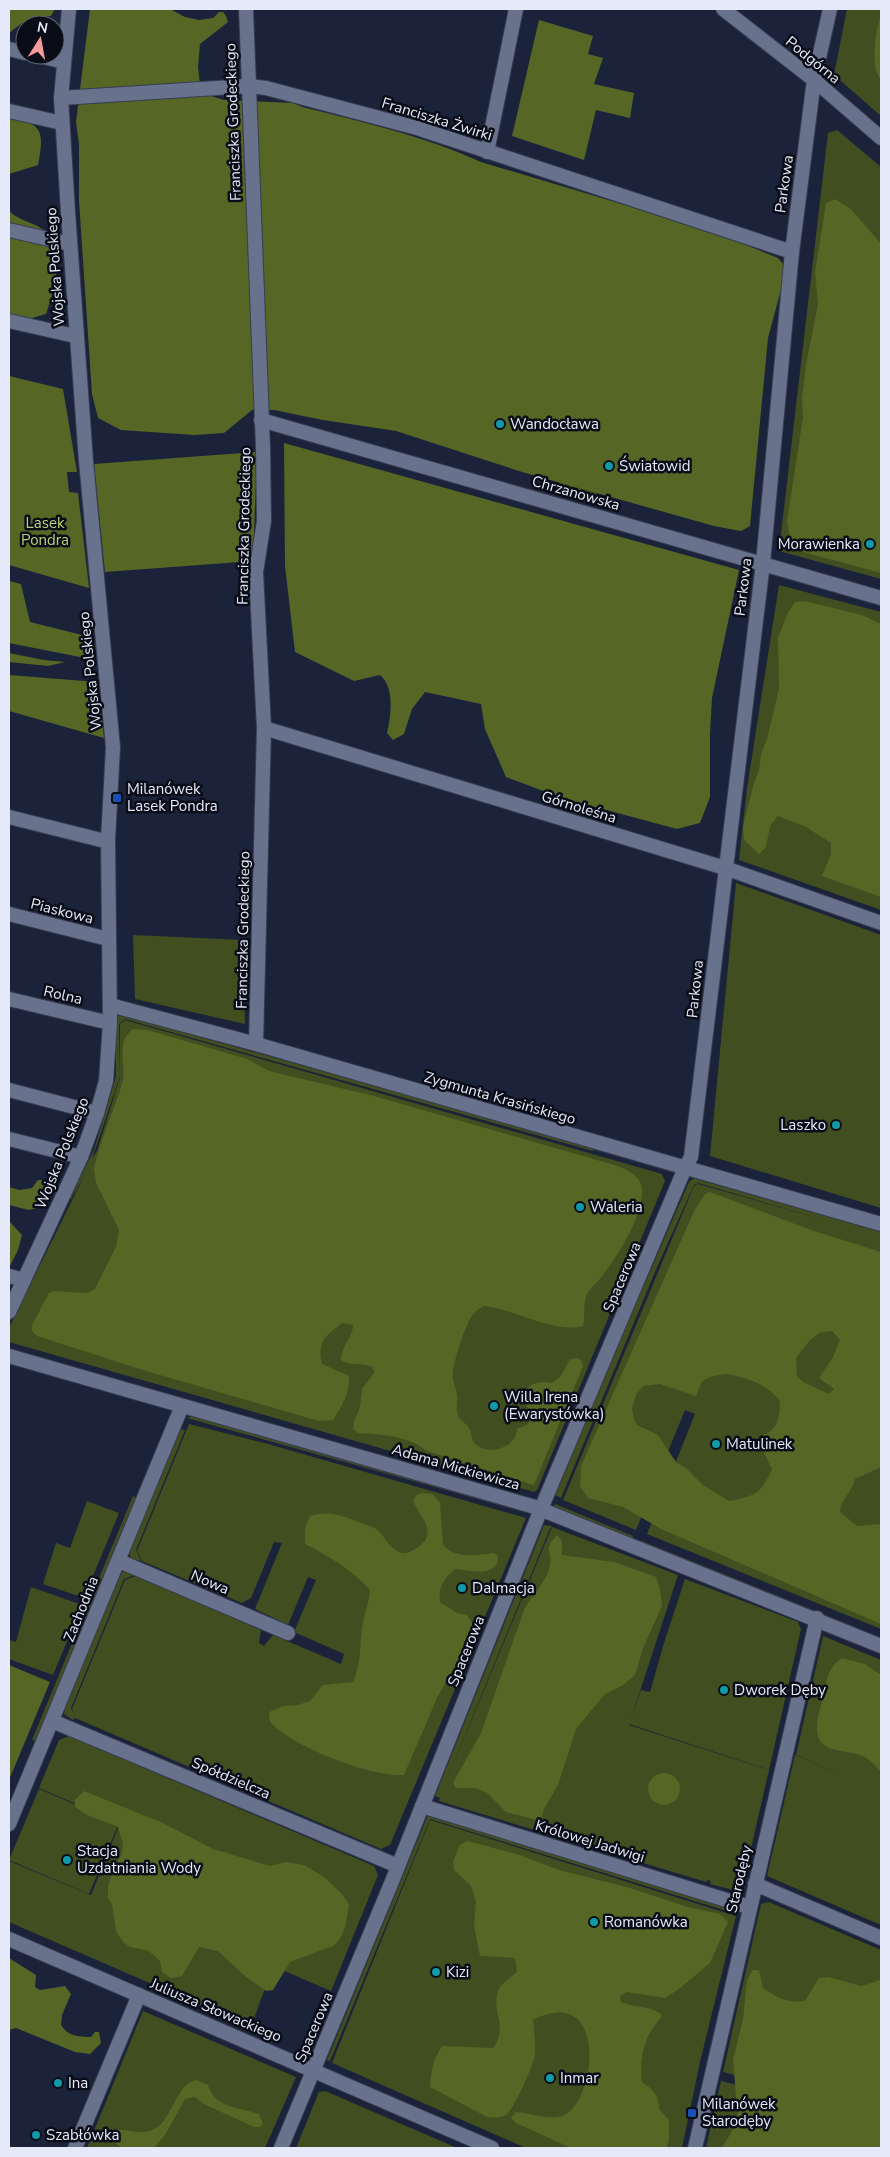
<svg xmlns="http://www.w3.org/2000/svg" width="890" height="2157" font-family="'Nunito Sans',sans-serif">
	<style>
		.green { fill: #414e1f }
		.forest { fill: #556625; fill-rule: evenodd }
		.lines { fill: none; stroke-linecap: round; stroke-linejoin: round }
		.street-casing { stroke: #373d51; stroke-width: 16 }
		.street { stroke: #68728d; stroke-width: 14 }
		.culture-dot { fill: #0f9aa8; stroke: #0a0d17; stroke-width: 2 }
		.transit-dot { fill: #1a4fb4; stroke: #0a0d17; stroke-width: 2 }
		.labels { text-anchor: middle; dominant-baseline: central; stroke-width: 5; stroke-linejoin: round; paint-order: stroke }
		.street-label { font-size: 15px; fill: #e4eaf9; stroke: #0a0d17 }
		.poi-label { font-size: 15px; fill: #e4eaf9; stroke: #0a0d17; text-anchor: start }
		.park-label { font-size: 15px; fill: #b7d376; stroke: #0a0d17 }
	</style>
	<rect width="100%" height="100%" fill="#1b233a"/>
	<g class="green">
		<polygon points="847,9 881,9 881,116 834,75"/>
		<polygon points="837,130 881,167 881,579 779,551 828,133"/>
		<polygon points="575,436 599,487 595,499 558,489"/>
		<polygon points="779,585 881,612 881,910 739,860 747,788"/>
		<polygon points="736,883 881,935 881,1208 710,1156"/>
		<polygon points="133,935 243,940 245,1024 135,999"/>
		<polygon points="121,1015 594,1147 593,1151 125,1019 119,1024 120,1076 92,1159 97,1151 120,1077 120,1024 125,1020 662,1174 665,1181 537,1490 534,1492 9,1342 9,1328 84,1176 58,1221 94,1150 116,1076 116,1020 118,1016"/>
		<polygon points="694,1178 881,1232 881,1629 647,1534 695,1414 685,1410 636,1530 563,1500 694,1186 698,1184 828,1221 698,1183 694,1185 657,1267 561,1498 553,1494 689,1182"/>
		<polygon points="193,1416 525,1510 524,1512 187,1418"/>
		<polygon points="189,1424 268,1444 526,1518 390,1845 381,1849 75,1718 72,1709 125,1580 135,1576 261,1630 259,1643 264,1646 273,1635 341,1664 344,1654 294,1632 316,1580 308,1577 288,1625 255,1609 282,1543 274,1542 251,1598 242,1603 142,1561 137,1551"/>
		<polygon points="177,1428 185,1430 136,1550 141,1561 131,1559 129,1551"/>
		<polygon points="133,1496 137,1498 38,1741 32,1740"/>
		<polygon points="87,1501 119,1513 84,1598 43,1584 56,1543 70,1548"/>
		<polygon points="555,1504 633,1536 632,1540 554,1507"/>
		<polygon points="544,1525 552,1526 549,1531 442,1791 552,1527 678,1575 629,1725 769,1770 741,1892 710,1884 711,1881 707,1880 706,1882 439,1801 440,1798 435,1796"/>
		<polygon points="642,1541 855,1627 854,1629 642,1544"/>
		<polygon points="124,1570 135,1575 124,1579 71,1708 75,1718 73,1720 64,1714 65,1707 122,1572"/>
		<polygon points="685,1579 798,1622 801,1629 769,1770 629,1724 641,1690 650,1692 664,1643"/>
		<polygon points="31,1587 82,1605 53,1675 9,1659 9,1640 16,1642"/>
		<polygon points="823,1636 881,1660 881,1925 767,1876 795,1755 846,1777 796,1755"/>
		<polygon points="69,1736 374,1866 378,1875 331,1991 273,1966 251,2027 9,1922 9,1861 91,1895 120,1823 39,1788 59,1740"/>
		<polygon points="39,1789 119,1823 89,1894 9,1860"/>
		<polygon points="428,1815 731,1908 730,1912 430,1819 330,2061 327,2060"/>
		<polygon points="430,1820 736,1916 700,2062 682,2148 526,2148 332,2063"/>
		<polygon points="769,1902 881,1950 881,2148 706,2148 721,2081 809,2103 809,2095 723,2072 761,1904"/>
		<polygon points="143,2011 296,2077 265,2148 87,2148"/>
		<polygon points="325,2091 441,2141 457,2148 296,2148 319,2092"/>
	</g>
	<g class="forest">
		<polygon points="9,9 55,9 51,16 34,18 22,23 9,33"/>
		<path d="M90,9H170L185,17L199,20L213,18L219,12H223L226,16L228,22L200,44L198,67L201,93L224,100L293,103L302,107C363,122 424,136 481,162L712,231L778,258L784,265L783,282L768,338L750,526L741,531L714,526L522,472L396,431L323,420L274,410H252L224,433L194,435L121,430L98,418L92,394L79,201V144L76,122Z"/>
		<path d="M881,14V80C869,67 876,30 881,14Z"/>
		<polygon points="539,20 593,36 588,54 603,58 594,84 634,93 630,118 596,110 584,160 512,136"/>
		<path d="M9,117C44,124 44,132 38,165L9,174Z"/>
		<polygon points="835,199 851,209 881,244 881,573 792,549 787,521 803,417 802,399 806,365 818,304 815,273 826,203"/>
		<path d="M9,211C19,221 37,223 46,232C66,254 54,290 46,314L29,319L9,316Z"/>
		<polygon points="9,376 63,389 77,472 67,472 69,492 78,493 89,588 9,565"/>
		<path d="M284,443L739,570L712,698L710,734V797L700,823L677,829L562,798L506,777L485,729L481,704L425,692L412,709L404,734L393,740L387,733C391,716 395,687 380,675L354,681L295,652L285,566Z"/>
		<polygon points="257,452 253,561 105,572 94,464"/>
		<polygon points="9,581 21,584 30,622 94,638 95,660 9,643"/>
		<polygon points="805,601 862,615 881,624 881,897 822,876 831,854 831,843 806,827 778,816 770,826 766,847 759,854 744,840 743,826 754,783 759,771 761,754 767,739 779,689 778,638 787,614 795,602"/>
		<polygon points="9,653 44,660 65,662 48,666 9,662"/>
		<polygon points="9,675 97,682 104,738 9,711"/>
		<path d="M133,1029L148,1030L247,1059L269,1071L374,1096L618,1166C627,1170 637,1174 641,1184C648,1208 618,1256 603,1275C599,1281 592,1286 588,1292C582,1303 586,1314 583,1326C551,1334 517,1309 483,1306C480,1308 477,1310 474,1313C466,1322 451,1366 453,1379C454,1385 457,1390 457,1397C458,1402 456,1408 457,1412C459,1422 467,1422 470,1430C472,1434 471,1437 473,1441C485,1458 516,1449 517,1429L527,1425L532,1419C530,1412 526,1406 525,1400C523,1383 540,1381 552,1383L561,1376L570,1359L577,1358L581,1360L583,1366L534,1485L427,1451C409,1436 380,1434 358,1433L353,1429L354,1422L360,1407L362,1389L374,1373L373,1367C362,1362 351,1367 341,1360C341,1346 353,1337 353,1325L342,1323C325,1337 317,1340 322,1364L349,1376C350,1393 342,1406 333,1420L319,1421L146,1371L37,1336L32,1331V1325L49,1293L54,1291L87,1293L95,1289L116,1247L119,1230L96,1183L94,1169C100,1138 115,1110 123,1080C126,1065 115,1042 133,1029Z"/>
		<polygon points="38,1180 46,1180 50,1185 40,1207 29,1210 9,1205 9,1187 19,1190 32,1188"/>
		<path d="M710,1192L811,1230L881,1252V1467L855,1479C852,1493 841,1498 840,1512L857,1526L881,1524V1624L661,1529L623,1507L588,1498L580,1486L581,1466L695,1209L705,1194ZM832,1331L840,1340L833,1357L819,1378L834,1389L829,1394L803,1382L797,1376L796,1358L810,1340L819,1333ZM726,1374C747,1378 766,1383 780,1401C779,1416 780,1427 764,1435L761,1447L772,1469C761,1494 755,1496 729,1501L703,1485L686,1468L676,1462L658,1435L637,1425L634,1420L632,1408L636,1395L643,1386L660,1384L696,1396L702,1381L713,1376Z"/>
		<polygon points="9,1221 22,1235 18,1250 9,1268"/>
		<path d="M423,1493L432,1494L440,1502L443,1545C456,1559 476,1555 493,1553L498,1556C498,1579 469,1570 455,1569C444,1578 438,1587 440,1602L457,1613L467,1615L473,1624V1633L437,1698L404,1775C370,1777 293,1747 270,1722L269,1712L283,1706L298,1705L310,1701L323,1685L353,1682C362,1660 359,1649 362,1628C364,1615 369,1603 370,1590C351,1569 330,1557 305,1544V1529L310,1516C329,1510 343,1516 361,1523C366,1525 372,1526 376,1529C384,1535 388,1546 397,1551C403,1555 409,1553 415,1549C440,1534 422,1520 413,1501L416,1495Z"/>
		<path d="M557,1535L562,1541V1555L614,1562L656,1577L660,1589L662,1606L643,1648L635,1675L623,1685L605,1694L576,1729L558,1785L544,1809L541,1821L506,1812L487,1793L476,1788H456L453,1783L481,1733L524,1610C531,1595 548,1581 550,1565C552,1550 543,1550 557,1535Z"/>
		<path d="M842,1658L865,1664L881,1675V1772C875,1765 869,1758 860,1755C843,1749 816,1753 817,1728C817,1717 821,1705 824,1694C826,1680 829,1666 842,1658Z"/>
		<polygon points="9,1665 50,1682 9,1780"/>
		<circle cx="664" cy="1789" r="16"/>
		<polygon points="84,1791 163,1823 213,1849 270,1866 286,1862 304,1865 324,1877 341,1893 349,1904 345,1928 339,1940 333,1946 290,1962 273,1990 266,1991 246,1977 218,1951 199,1947 182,1976 171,1978 162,1972 160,1961 149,1951 130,1947 123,1942 116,1931 112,1904 108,1898 108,1887 112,1872 122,1853 123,1844 118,1827 87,1815 75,1807 75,1800"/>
		<path d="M467,1841L517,1854L559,1870L630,1888L688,1907L720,1914L728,1922L710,1963L679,1989L665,1998L627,1992L620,1996L621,2002C634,2008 649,2005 661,2014V2018C644,2035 639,2059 642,2082C654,2090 659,2095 659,2109L669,2120V2138L667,2148H571L516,2123L511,2118L516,2112C529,2113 546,2119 558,2117C596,2113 612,1980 533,2020C534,2032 536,2043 535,2055C534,2064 513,2111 506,2115C500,2118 494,2118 487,2117L430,2087C431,2072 433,2059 442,2046L493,2048C508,2027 493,2014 497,1995C498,1985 510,1978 517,1972L515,1958L480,1956L474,1926L476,1902L471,1886L454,1870L453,1861L460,1845Z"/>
		<path d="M9,1958L36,1975L35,1987L40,1990L65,1986L71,1994L62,2015L61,2025C68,2036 78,2037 91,2037L95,2032H99L101,2043L90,2054L75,2052L16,2028L9,2030Z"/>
		<path d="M753,1970H759L763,1988C778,1998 787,2003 805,2001L819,1978L828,1977L861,1986L881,1980V2148H722L738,2121L733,2060L743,2019L747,1980Z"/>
		<path d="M197,2080L208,2085C215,2109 239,2107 259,2114L263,2124L260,2127H254L204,2104L195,2097L185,2099L165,2135L154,2148H122L114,2142L112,2136L115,2130C128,2128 141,2136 154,2129C174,2119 175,2083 197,2080Z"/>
	</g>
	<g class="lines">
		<defs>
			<g id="street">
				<polyline points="246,9 263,447 264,521 256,572 264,728 256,1044"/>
				<polyline points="723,9 814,80 881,138"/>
				<polyline points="9,49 25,53"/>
				<polyline points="36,55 64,62"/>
				<polyline points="61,98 248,86 266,88 417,128 792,252"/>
				<polyline points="9,111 62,123"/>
				<polyline points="487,152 516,9"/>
				<polyline points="9,230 70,244"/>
				<polyline points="9,321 75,336"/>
				<polyline points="261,420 881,598"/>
				<polyline points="264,728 725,868 881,923"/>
				<polyline points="9,817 101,840 108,840"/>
				<polyline points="9,914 108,939"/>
				<polyline points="9,999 110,1023"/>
				<polyline points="110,1005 256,1044 881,1224"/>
				<polyline points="9,1090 97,1113"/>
				<polyline points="9,1139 81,1157"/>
				<polyline points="9,1276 24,1280"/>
				<polyline points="9,1312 81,1157 97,1113 106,1081 110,1023 108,840 113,747 86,461 68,212 61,98 69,9"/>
				<polyline points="9,1356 535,1507 881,1646"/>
				<polyline points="119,1561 288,1633"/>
				<polyline points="52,1721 398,1866"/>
				<polyline points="422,1806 749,1907"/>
				<polyline points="9,1824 182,1406"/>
				<polyline points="755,1884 881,1938"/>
				<polyline points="9,1939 492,2148"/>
				<polyline points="75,2148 139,1995"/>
				<polyline points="281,2148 393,1879 541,1509 685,1168 691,1157 763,563 792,252 814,80 830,9"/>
				<polyline points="695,2148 817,1618"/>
			</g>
		</defs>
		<use href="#street" class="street-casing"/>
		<use href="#street" class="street"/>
	</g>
	<g class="culture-dot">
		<circle cx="500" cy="424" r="5"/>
		<circle cx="609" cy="466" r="5"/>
		<circle cx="870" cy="544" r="5"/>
		<circle cx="836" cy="1125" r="5"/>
		<circle cx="580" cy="1207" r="5"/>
		<circle cx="494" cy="1406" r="5"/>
		<circle cx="716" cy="1444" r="5"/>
		<circle cx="462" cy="1588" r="5"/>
		<circle cx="724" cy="1690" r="5"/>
		<circle cx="67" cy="1860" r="5"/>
		<circle cx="594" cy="1922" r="5"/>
		<circle cx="436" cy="1972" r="5"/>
		<circle cx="550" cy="2078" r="5"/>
		<circle cx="58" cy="2083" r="5"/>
		<circle cx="36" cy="2135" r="5"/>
	</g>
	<g class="transit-dot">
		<rect x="112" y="793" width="10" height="10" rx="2.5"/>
		<rect x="687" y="2108" width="10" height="10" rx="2.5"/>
	</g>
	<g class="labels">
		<g class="street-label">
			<text transform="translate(813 60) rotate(39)">Podgórna</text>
			<text transform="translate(437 119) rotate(17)">Franciszka Żwirki</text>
			<text transform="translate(233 122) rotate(-92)">Franciszka Grodeckiego</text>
			<text transform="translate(784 184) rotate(-82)">Parkowa</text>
			<text transform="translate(55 267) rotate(-94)">Wojska Polskiego</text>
			<text transform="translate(576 493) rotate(16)">Chrzanowska</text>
			<text transform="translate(244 526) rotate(-89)">Franciszka Grodeckiego</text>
			<text transform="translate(743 587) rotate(-83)">Parkowa</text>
			<text transform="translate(90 671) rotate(-96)">Wojska Polskiego</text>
			<text transform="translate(579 807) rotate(17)">Górnoleśna</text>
			<text transform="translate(62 911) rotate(14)">Piaskowa</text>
			<text transform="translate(243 930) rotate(-89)">Franciszka Grodeckiego</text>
			<text transform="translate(695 989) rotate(-84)">Parkowa</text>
			<text transform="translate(63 995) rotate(13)">Rolna</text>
			<text transform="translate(500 1098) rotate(16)">Zygmunta Krasińskiego</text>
			<text transform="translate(62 1153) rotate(-68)">Wojska Polskiego</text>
			<text transform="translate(622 1277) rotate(-67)">Spacerowa</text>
			<text transform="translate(456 1467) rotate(16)">Adama Mickiewicza</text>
			<text transform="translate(210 1582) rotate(23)">Nowa</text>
			<text transform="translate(81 1609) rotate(-68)">Zachodnia</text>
			<text transform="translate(466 1651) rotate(-68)">Spacerowa</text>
			<text transform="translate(231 1778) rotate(23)">Spółdzielcza</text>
			<text transform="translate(590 1841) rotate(17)">Królowej Jadwigi</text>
			<text transform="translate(739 1879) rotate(-77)">Starodęby</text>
			<text transform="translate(216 2010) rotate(23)">Juliusza Słowackiego</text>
			<text transform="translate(314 2027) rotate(-67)">Spacerowa</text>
		</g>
		<g class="poi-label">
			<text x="510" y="424">Wandocława</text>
			<text x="619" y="466">Światowid</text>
			<text x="860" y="544" text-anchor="end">Morawienka</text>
			<text x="127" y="789">Milanówek<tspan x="127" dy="17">Lasek Pondra</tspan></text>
			<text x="826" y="1125" text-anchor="end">Laszko</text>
			<text x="590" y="1207">Waleria</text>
			<text x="504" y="1397">Willa Irena<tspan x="504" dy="17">(Ewarystówka)</tspan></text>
			<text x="726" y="1444">Matulinek</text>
			<text x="472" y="1588">Dalmacja</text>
			<text x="734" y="1690">Dworek Dęby</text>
			<text x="77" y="1851">Stacja<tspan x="77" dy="17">Uzdatniania Wody</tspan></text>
			<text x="604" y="1922">Romanówka</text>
			<text x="446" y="1972">Kizi</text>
			<text x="560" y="2078">Inmar</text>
			<text x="68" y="2083">Ina</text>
			<text x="702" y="2104">Milanówek<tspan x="702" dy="17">Starodęby</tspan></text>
			<text x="46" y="2135">Szabłówka</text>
		</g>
		<g class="park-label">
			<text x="45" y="523">Lasek<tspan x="45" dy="17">Pondra</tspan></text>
		</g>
	</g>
	<rect width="890" height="2157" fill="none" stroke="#e4eaf9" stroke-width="20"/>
	<g transform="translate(40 40) rotate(11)"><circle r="24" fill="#0a0d17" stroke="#616571"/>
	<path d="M0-4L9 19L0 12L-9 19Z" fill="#f59b9c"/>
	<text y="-8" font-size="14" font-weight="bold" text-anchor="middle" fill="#e4eaf9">N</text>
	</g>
</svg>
